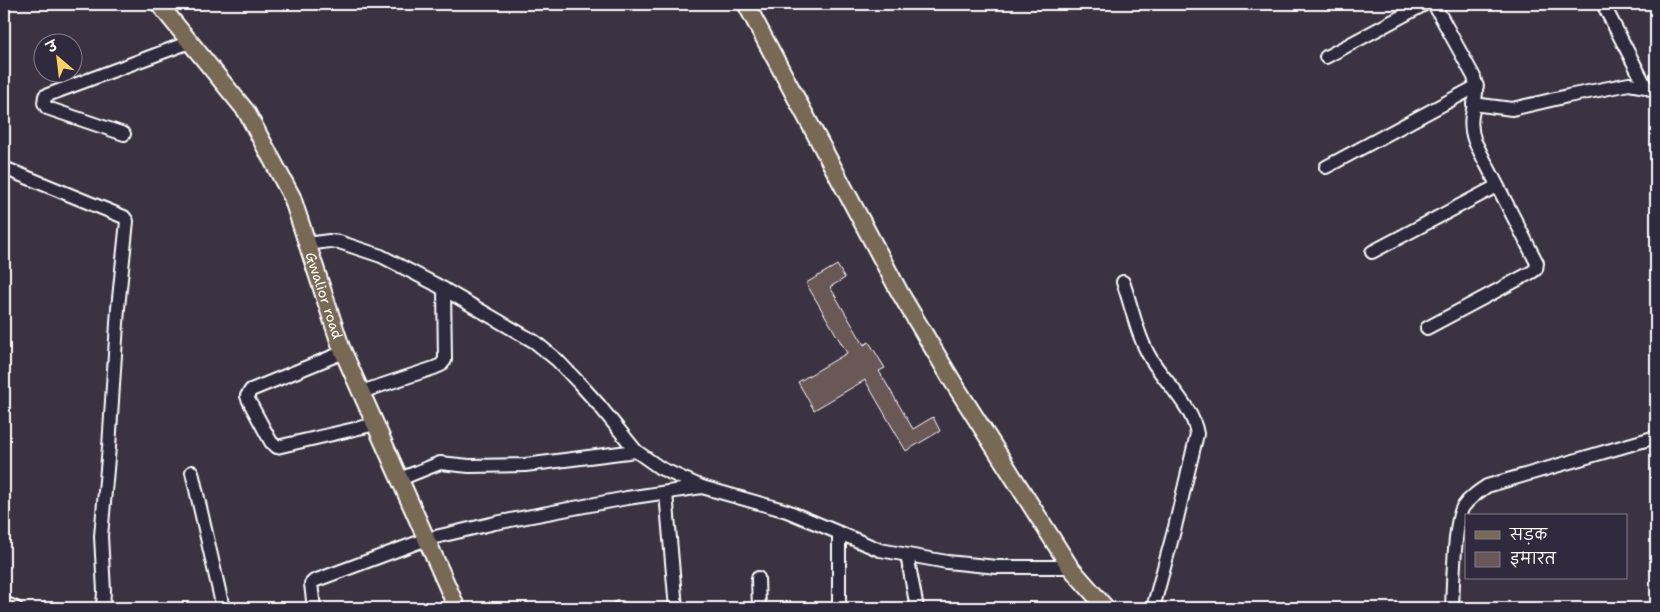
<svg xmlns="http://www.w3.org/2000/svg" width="1660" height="612" font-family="'Shantell Sans','Playpen Sans Deva',sans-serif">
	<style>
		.building { fill: #695857; stroke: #fff }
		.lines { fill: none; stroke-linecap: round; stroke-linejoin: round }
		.minor-casing { stroke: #fff; stroke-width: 16 }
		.major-casing { stroke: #fff; stroke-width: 20 }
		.minor { stroke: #2f2a3d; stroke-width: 12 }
		.major { stroke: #786954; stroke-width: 16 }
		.labels { text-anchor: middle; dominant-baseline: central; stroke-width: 5; stroke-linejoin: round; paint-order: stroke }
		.street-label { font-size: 14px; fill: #fff; stroke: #2f2a3d }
	</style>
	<rect width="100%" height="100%" fill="#3b3342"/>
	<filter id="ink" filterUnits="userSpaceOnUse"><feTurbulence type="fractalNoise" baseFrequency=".02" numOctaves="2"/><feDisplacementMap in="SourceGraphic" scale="10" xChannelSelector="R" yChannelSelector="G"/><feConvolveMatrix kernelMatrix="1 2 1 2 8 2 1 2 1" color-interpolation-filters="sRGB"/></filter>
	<g filter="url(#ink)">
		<polygon class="building" points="837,265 845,278 830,287 864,345 869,342 885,368 879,371 913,429 933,417 940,431 906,451 865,380 814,410 798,382 847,353 806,283"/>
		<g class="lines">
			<defs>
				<g id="minor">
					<polyline points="1603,4 1646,87"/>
					<polyline points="1326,57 1425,4"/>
					<polyline points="1473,104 1512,109 1568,96 1629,84 1646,87 1656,92"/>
					<polyline points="124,134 47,108 44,103 45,96 190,42"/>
					<polyline points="1326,167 1477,86"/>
					<polyline points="4,168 124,217 127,221 118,308 109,447 101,536 104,591 103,608"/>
					<polyline points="307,244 329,241 339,242 381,256 435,284 535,342 557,360 579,383 599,405 636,451 660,468 702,487 787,511 880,550 947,562 997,567 1070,567"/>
					<polyline points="1372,252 1497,186"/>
					<path d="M1123,282C1132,307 1137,336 1151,359C1165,382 1193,407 1197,434L1175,527L1153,608"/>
					<path d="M1427,328L1532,272L1536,269L1537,263L1475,142C1464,113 1482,101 1474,77L1434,4"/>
					<polyline points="344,352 251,390 247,396 249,401 271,442 277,447 376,424"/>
					<polyline points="361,392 434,368 441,365 445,360 444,289"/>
					<polyline points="192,472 223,608"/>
					<polyline points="400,479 440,463 469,466 525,465 636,451"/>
					<polyline points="666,493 676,608"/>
					<polyline points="907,555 917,608"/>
					<polyline points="758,578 759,608"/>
					<polyline points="4,603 16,608"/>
					<polyline points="314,608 311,584 314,581 427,539 495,523 627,498 702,487"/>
					<polyline points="619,608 620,608"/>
					<polyline points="839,608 839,533"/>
					<path d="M1452,608C1453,588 1454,521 1463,507C1469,498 1478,492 1487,486L1656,437"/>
				</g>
				<g id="major">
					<path id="s1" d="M159,4L246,111L292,197L341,347L457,608"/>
					<polyline points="746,4 900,293 953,382 1070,567 1106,608"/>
				</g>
			</defs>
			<use href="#minor" class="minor-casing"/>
			<use href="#major" class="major-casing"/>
			<use href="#minor" class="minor"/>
			<use href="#major" class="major"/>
		</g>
	</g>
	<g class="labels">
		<g class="street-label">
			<text stroke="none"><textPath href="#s1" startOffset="339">Gwalior road</textPath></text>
		</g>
	</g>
	<rect width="1660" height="612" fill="none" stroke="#2f2a3d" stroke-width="20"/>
	<rect x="10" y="10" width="1640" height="592" fill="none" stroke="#fff" stroke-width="2" filter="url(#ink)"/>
	<rect x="1465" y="514" width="162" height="65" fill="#2f2a3d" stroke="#827f8b"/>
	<rect x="1475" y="531" width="25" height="8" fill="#786954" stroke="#827f8b"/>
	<text x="1510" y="540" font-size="15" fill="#ffffff">सड़क</text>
	<rect x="1475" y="552" width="25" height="15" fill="#695857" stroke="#827f8b"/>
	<text x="1510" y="564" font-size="15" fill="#ffffff">इमारत</text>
	<g transform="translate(58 58) rotate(332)"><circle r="24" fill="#2f2a3d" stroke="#827f8b"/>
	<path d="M0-4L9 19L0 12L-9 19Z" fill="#ffd166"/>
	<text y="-8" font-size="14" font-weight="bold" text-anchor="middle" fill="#ffffff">उ</text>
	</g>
</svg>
